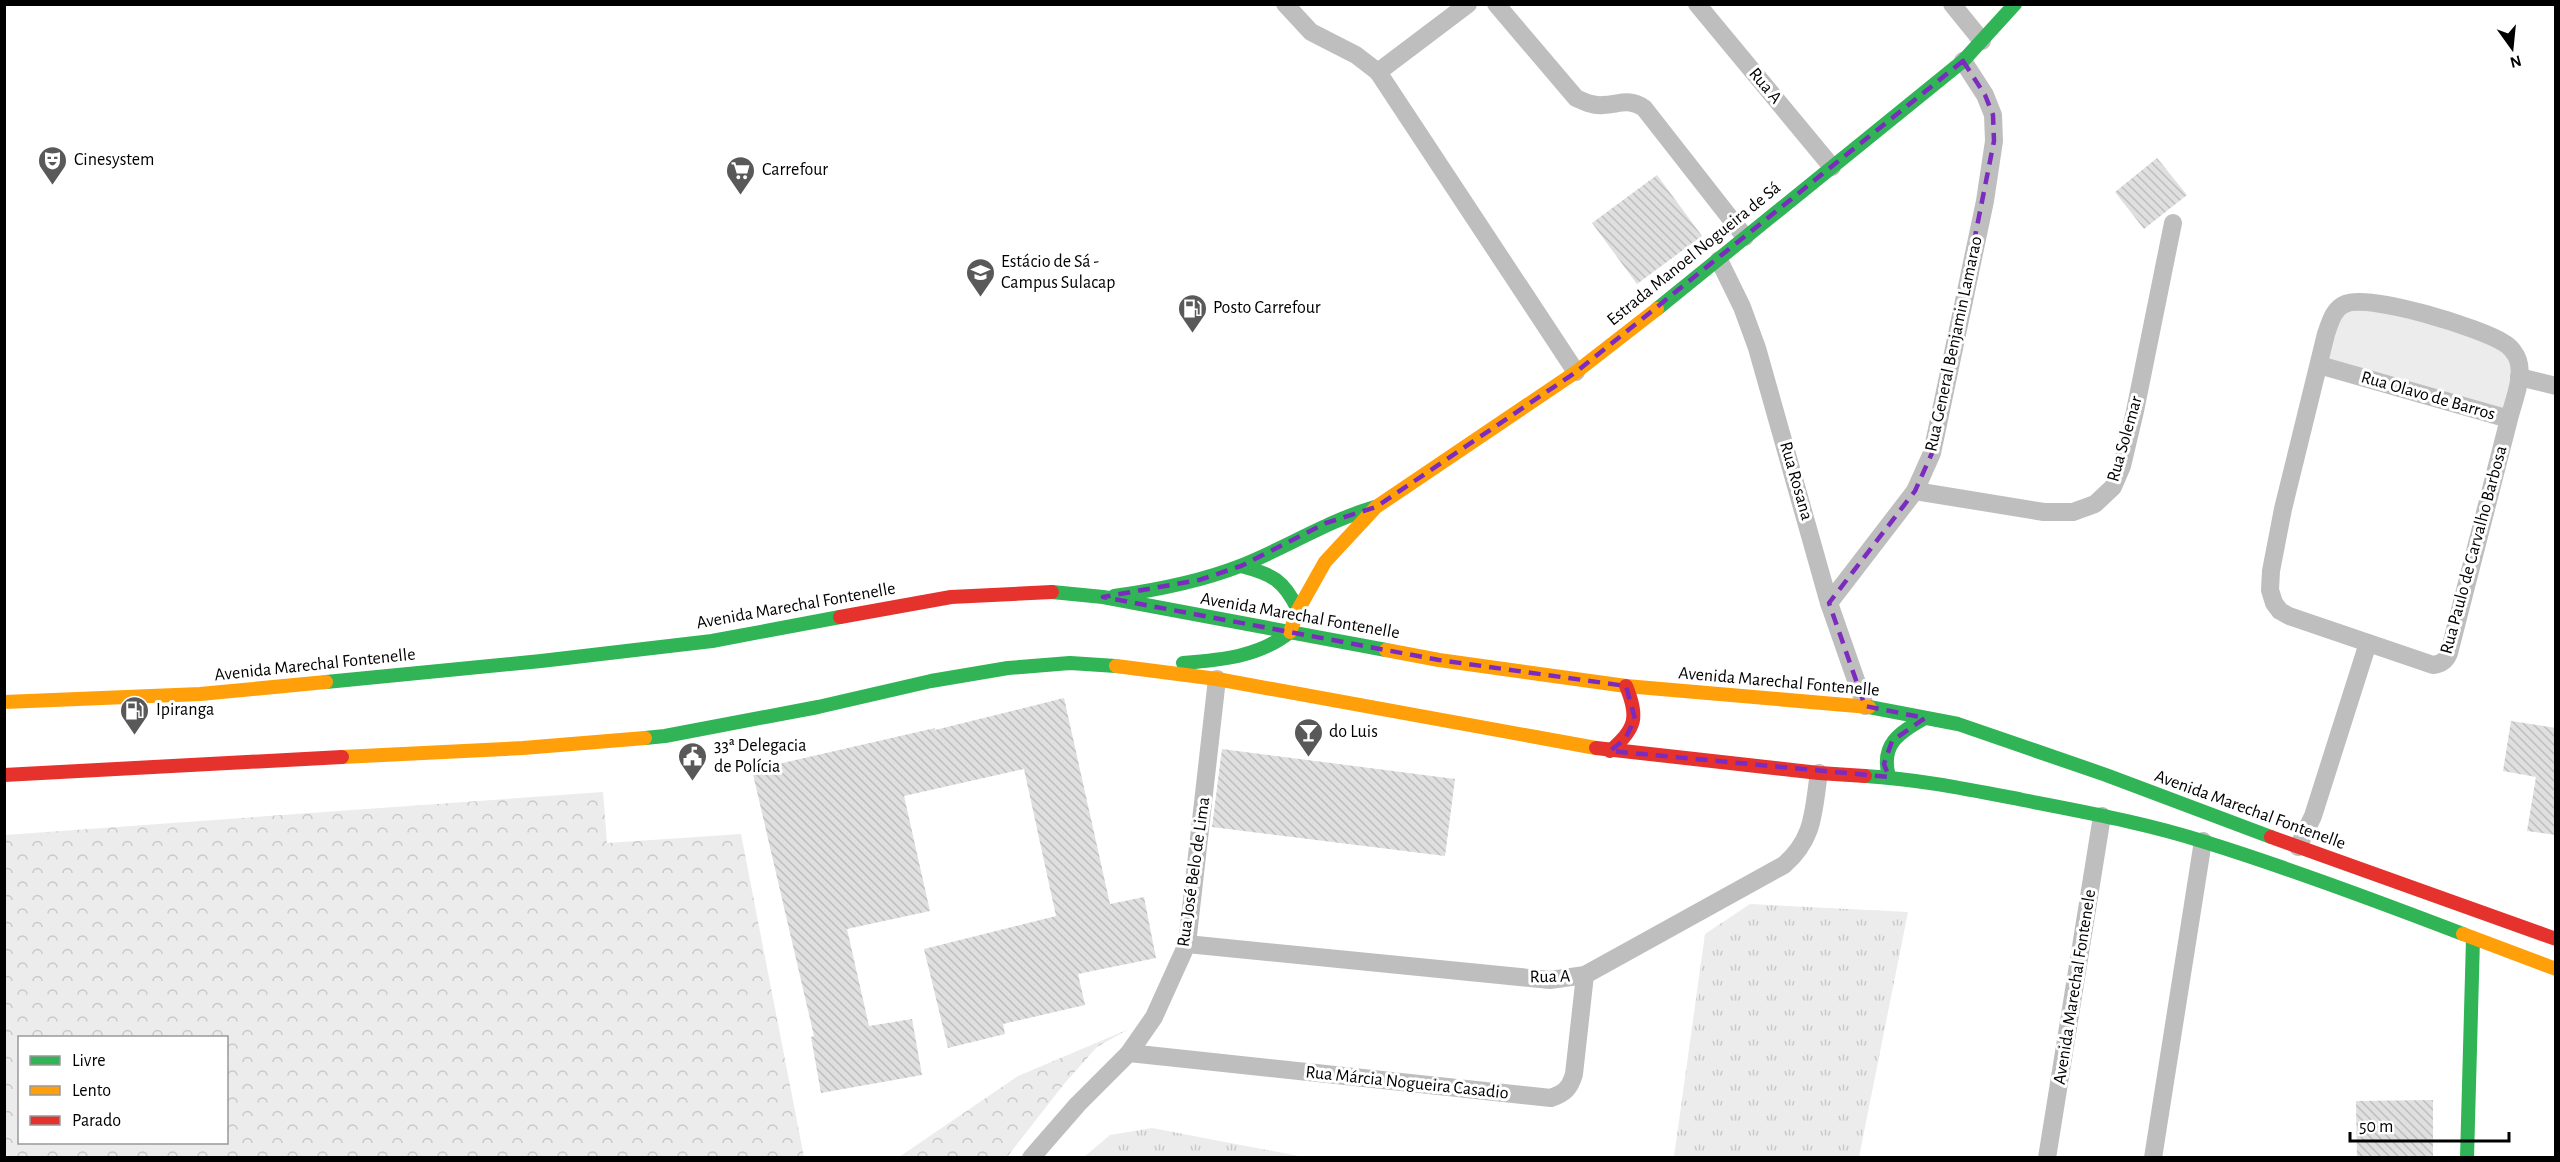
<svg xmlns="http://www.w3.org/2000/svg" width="2560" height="1162" font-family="'Alegreya Sans',sans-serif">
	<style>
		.grass { fill: url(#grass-tufts) }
		.forest { fill: url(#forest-crowns); fill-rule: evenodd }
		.park { fill: #ececec }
		.building { fill: url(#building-back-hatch) }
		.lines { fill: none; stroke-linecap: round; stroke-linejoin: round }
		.street { stroke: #bebebe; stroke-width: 18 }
		.fast { stroke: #30b455; stroke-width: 14 }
		.slow { stroke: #ff9f0a; stroke-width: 14 }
		.jam { stroke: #e5322d; stroke-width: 14 }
		.marked { fill: none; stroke: #7b2cbf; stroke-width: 4.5; stroke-dasharray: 12 8; stroke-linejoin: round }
		.labels { text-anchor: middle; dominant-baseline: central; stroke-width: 6; stroke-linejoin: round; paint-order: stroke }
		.street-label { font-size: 18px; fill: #000; stroke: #fff }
		.poi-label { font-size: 18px; fill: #000; stroke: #fff; text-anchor: start }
	</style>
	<defs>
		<pattern id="grass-tufts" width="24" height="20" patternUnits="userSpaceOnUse" patternTransform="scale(1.5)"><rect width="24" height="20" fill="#ececec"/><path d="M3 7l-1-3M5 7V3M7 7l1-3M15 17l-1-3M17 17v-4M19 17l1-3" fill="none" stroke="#c9c9c9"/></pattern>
		<pattern id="forest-crowns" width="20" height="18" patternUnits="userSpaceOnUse" patternTransform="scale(1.5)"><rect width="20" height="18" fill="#ececec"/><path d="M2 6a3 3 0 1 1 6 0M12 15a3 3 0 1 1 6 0" fill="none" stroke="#c9c9c9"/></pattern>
		<pattern id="building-back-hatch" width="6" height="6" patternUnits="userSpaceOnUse" patternTransform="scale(1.5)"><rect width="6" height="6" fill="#dfdfdf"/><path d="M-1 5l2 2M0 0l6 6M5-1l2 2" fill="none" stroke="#bebebe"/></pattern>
	</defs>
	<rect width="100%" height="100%" fill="#fff"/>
	<g class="grass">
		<polygon points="1750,904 1908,912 1859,1157 1674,1157 1705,934"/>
		<polygon points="1152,1128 1304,1157 1084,1157 1110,1135"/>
	</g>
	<g class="forest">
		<path d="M603,792L607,843L741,834L804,1157H5V835ZM20,1038H226V1142H20Z"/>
		<polygon points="1129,1029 1097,1047 1064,1084 1007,1157 899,1157 1018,1076"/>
	</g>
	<polygon class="park" points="2352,309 2402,314 2503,348 2515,364 2507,412 2326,361 2337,321"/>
	<g class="building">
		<polygon points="2157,158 2187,195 2144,229 2115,192"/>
		<polygon points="1657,175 1702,236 1637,284 1592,223"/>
		<polygon points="1064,698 1110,904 1144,897 1156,958 1078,974 1085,1005 1003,1024 1005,1034 948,1048 924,949 1056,916 1024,769 904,796 930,911 847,929 869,1026 912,1019 922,1075 821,1093 811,1037 814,1036 752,770 935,728 935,730"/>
		<polygon points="2511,721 2556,728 2556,835 2527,831 2536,777 2503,771"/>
		<polygon points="1222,749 1455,779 1445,856 1212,827"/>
		<polygon points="2433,1100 2433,1158 2357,1158 2356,1101"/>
	</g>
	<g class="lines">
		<g class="street">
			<polyline points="1285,4 1311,32 1356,55 1378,72 1576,372"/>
			<path d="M1496,4L1576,98C1585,102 1593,106 1603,105C1620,104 1630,98 1644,108L1745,237"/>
			<polyline points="1697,4 1832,167"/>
			<polyline points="1952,4 1982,41"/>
			<polyline points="1378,72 1468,4"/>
			<polyline points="1719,260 1742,307 1757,348 1829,603 1865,706"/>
			<path d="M2319,365L2509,419C2513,402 2524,378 2518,360C2516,354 2510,346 2504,343C2481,328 2369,293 2345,304C2333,309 2330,323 2326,334L2283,509L2271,571L2270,590L2274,603L2280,611L2289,616L2433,665C2441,664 2446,661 2449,653L2509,419"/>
			<polyline points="2519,377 2556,386"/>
			<polyline points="1915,491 2044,512 2073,512 2095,504 2113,487 2122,466 2135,411 2173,223"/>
			<polyline points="1829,603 1915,491 1932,453 1985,201 1994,141 1993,115 1985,95 1963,61"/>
			<polyline points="2298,847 2313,816 2368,643"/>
			<path d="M1187,944L1550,980L1585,975L1784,865C1815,838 1813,811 1819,773"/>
			<path d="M1129,1053L1551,1098C1565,1093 1570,1088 1574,1074L1585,975"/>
			<polyline points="1031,1158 1078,1104 1129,1053 1154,1017 1187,944 1217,679"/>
			<polyline points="2047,1158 2102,816"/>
			<polyline points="2153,1158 2203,841"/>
		</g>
		<g class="fast">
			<polyline points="1657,309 1963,61 2015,4"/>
			<path d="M1241,566C1272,574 1284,580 1298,610"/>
			<polyline points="1052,592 1103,597 1386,650"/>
			<path d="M1114,596C1157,590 1199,582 1240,566C1286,548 1327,521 1375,507"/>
			<path d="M1183,663C1221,660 1259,657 1290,632"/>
			<polyline points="326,682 541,661 712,641 840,617"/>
			<polyline points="1869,707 1958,724 2106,775 2271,837"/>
			<polyline points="645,738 665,736 818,707 931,681 1008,668 1070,663 1116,666"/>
			<path d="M1865,776C1918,779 1971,790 2023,800C2084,812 2146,823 2205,842C2292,869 2377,901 2463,934"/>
			<path d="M1889,777C1880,744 1899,733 1925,718"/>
			<polyline points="2467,1158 2473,939"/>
		</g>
		<g class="slow">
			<polyline points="1290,632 1298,610 1325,562 1376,507 1576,372 1657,309"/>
			<polyline points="1386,650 1439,660 1626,686 1869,707"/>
			<polyline points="1116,666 1217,679 1596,748"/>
			<polyline points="4,702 200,694 326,682"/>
			<polyline points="342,757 523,748 645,738"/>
			<polyline points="2463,934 2556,969"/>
		</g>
		<g class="jam">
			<polyline points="840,617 951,597 1052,592"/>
			<polyline points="1596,748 1819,773 1865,776"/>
			<path d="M1610,751C1636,729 1639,717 1626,686"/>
			<polyline points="4,775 342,757"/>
			<polyline points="2271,837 2556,939"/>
		</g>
	</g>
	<path class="marked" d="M1963,61L1985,95L1993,115L1994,141L1932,453L1915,491L1829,603L1865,706L1925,718L1892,741L1884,764L1889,777L1610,751L1625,739L1635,719L1626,686L1439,660L1103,597L1199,580L1241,566L1326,523L1376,507L1576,372Z"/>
	<defs>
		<symbol id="theatre-pin" viewBox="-11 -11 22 30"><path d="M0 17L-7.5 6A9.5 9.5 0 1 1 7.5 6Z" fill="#595959" stroke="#fff"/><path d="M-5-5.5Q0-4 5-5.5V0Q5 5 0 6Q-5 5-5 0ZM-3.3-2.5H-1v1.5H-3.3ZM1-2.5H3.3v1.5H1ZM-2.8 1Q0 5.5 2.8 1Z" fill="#fff"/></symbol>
		<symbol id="supermarket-pin" viewBox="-11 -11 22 30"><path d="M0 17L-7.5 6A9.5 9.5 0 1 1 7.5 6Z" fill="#595959" stroke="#fff"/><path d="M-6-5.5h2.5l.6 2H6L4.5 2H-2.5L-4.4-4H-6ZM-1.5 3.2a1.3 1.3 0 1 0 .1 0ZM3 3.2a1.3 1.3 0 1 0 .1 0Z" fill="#fff"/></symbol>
		<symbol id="university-pin" viewBox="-11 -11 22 30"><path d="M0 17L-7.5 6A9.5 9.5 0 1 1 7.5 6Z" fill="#595959" stroke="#fff"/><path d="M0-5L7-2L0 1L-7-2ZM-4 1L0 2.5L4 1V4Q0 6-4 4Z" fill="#fff"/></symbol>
		<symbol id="fuel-pin" viewBox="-11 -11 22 30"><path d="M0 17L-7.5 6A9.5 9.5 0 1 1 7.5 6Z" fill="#595959" stroke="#fff"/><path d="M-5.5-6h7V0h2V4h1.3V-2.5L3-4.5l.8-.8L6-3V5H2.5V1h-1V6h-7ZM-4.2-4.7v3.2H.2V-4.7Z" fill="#fff"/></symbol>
		<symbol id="bar-pin" viewBox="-11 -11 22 30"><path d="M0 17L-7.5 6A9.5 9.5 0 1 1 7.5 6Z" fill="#595959" stroke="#fff"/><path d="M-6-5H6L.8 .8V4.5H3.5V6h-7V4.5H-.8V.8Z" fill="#fff"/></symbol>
		<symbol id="civic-pin" viewBox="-11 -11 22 30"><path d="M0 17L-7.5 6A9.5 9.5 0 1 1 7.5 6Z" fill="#595959" stroke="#fff"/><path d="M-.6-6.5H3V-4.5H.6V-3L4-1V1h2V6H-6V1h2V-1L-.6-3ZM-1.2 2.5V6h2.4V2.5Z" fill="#fff"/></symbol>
	</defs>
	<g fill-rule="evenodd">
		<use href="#theatre-pin" x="36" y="144" width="33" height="45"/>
		<use href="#supermarket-pin" x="724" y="154" width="33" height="45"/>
		<use href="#university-pin" x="964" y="256" width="33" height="45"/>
		<use href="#fuel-pin" x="1176" y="292" width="33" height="45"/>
		<use href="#fuel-pin" x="118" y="694" width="33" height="45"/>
		<use href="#bar-pin" x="1292" y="716" width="33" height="45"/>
		<use href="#civic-pin" x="676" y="740" width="33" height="45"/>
	</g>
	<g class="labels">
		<g class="street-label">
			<text transform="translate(1765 86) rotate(50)">Rua A</text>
			<text transform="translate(1694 254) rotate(-39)">Estrada Manoel Nogueira de Sá</text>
			<text transform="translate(1954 344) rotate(-78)">Rua General Benjamin Lamarao</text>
			<text transform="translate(2428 396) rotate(16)">Rua Olavo de Barros</text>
			<text transform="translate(2125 439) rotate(-74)">Rua Solemar</text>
			<text transform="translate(1796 481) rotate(74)">Rua Rosana</text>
			<text transform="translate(2474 550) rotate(-75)">Rua Paulo de Carvalho Barbosa</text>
			<text transform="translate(796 606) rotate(-10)">Avenida Marechal Fontenelle</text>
			<text transform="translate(1300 616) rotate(10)">Avenida Marechal Fontenelle</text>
			<text transform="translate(315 665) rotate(-6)">Avenida Marechal Fontenelle</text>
			<text transform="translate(1779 682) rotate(5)">Avenida Marechal Fontenelle</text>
			<text transform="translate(2250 810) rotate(20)">Avenida Marechal Fontenelle</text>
			<text transform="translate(1194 872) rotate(-82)">Rua José Belo de Lima</text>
			<text transform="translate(1550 977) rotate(-1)">Rua A</text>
			<text transform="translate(2075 987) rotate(-81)">Avenida Marechal Fontenele</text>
			<text transform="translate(1407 1083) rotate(6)">Rua Márcia Nogueira Casadio</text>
		</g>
		<g class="poi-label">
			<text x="74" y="160">Cinesystem</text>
			<text x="762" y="170">Carrefour</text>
			<text x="1001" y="262">Estácio de Sá -<tspan x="1001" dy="21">Campus Sulacap</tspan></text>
			<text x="1213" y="308">Posto Carrefour</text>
			<text x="156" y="710">Ipiranga</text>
			<text x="1329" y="732">do Luis</text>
			<text x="714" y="746">33ª Delegacia<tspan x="714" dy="21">de Polícia</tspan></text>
		</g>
	</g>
	<rect width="2560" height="1162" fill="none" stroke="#000000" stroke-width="12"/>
	<rect x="18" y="1036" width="210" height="108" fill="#ffffff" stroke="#999999" stroke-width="1.5"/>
	<rect x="30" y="1056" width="30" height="9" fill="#30b455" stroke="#999999" stroke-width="1.5"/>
	<text x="72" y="1066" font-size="18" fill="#000000">Livre</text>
	<rect x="30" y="1086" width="30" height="9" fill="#ff9f0a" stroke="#999999" stroke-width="1.5"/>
	<text x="72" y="1096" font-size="18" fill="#000000">Lento</text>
	<rect x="30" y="1116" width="30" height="9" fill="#e5322d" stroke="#999999" stroke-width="1.5"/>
	<text x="72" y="1126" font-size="18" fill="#000000">Parado</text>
	<g transform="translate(2512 48) rotate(165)" stroke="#ffffff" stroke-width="4.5" paint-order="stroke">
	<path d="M0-4.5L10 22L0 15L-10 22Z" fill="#000000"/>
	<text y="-9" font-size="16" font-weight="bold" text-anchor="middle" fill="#000000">N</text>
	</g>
	<path d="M2350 1132v9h159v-9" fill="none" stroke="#000000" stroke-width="3"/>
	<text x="2359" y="1132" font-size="18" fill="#000000" stroke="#ffffff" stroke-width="4.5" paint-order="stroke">50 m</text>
</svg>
